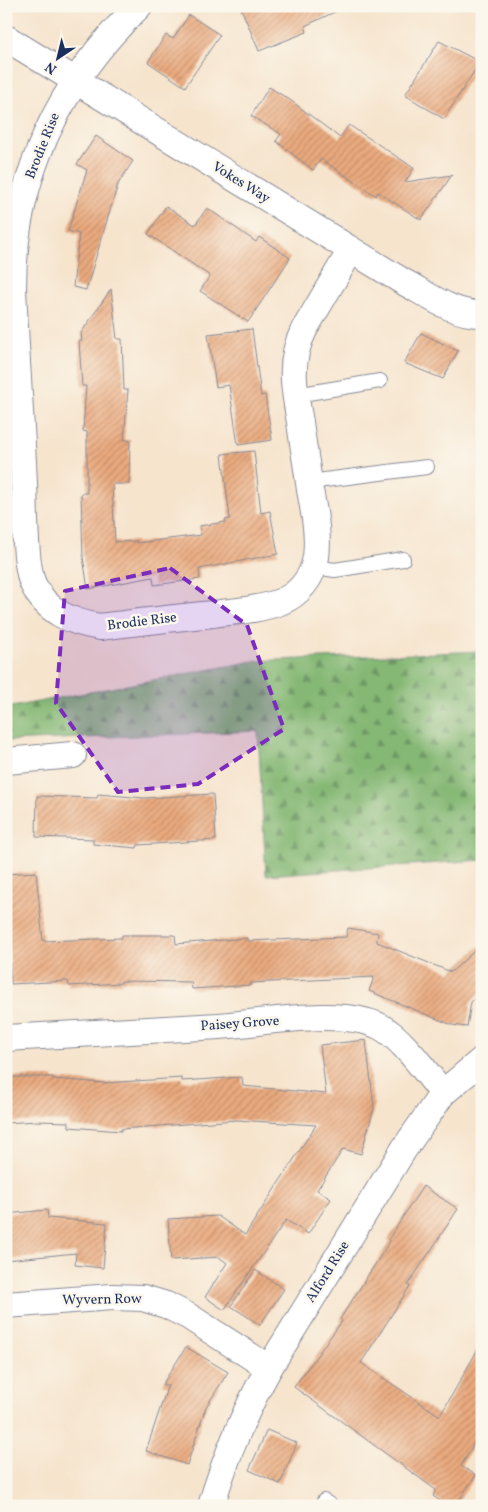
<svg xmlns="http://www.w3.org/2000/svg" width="488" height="1512" font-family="Vollkorn,serif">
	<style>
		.forest { fill: url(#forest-firs); stroke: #507469 }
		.building { fill: url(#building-hatch) }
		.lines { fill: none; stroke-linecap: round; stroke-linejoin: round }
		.lane-casing { stroke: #888a96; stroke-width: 16 }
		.street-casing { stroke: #888a96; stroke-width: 28 }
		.lane { stroke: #fff; stroke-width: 14 }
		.street { stroke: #fff; stroke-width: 26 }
		.marked { fill: #7b2cbf; fill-opacity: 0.2; stroke: #7b2cbf; stroke-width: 4; stroke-dasharray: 10 6; stroke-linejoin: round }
		.labels { text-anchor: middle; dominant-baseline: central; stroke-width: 5; stroke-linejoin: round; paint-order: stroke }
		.street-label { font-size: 14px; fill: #1b2f5e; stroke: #fbf7ec }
	</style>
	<defs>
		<pattern id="forest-firs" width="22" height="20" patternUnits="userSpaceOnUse" patternTransform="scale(1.25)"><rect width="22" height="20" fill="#85b874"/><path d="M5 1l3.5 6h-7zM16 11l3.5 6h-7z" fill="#6c9662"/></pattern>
		<pattern id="building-hatch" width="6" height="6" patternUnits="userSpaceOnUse" patternTransform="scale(1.25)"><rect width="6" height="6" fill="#ebaa7e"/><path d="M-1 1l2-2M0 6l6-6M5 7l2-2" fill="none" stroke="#be8b6a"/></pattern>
	</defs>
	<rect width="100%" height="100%" fill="#fbf7ec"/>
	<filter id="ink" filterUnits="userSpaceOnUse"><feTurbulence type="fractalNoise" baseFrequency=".02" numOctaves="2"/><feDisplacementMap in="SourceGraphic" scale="10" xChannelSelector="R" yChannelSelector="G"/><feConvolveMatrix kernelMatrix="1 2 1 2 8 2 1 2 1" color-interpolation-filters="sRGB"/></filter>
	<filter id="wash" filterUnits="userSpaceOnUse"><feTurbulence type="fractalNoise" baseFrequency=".0096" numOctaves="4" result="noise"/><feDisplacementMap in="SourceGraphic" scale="20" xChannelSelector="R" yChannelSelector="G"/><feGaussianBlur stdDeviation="1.12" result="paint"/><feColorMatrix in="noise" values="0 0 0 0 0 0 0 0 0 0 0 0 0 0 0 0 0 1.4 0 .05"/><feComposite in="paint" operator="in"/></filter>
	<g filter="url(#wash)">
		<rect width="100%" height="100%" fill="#f6e4cd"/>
		<polygon class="forest" points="482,651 482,860 266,875 258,731 6,741 6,708 254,661"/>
		<g id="blocks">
			<g class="building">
				<polygon points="240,6 347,6 305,26 307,32 259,51"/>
				<polygon points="189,15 220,35 185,87 148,62 166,35 173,39"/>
				<polygon points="439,41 480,62 444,119 405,95"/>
				<polygon points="269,87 290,100 340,138 349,125 414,168 405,182 452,175 421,220 378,192 376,196 321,159 313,170 276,141 281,134 251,116"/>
				<polygon points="96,136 133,161 118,184 86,290 73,287 79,234 68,231 87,170 77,164"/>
				<polygon points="166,206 195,225 207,208 256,242 259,237 290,258 248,322 200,291 210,276 148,234"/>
				<polygon points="111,289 117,339 122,339 124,390 128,390 124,440 130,440 129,484 112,484 115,542 137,541 137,543 201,535 199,526 226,522 225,520 230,519 222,454 254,451 261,513 270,511 278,554 199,569 200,579 154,585 153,577 88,589 83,557 81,493 87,493 87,432 83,431 86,386 82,386 79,341 82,341 81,333"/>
				<polygon points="252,329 261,396 265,395 272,440 238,445 229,385 216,387 208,334"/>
				<polygon points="421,333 458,351 443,379 404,363"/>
				<polygon points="98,794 145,798 213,794 216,840 138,845 137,848 93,844 93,839 36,837 37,796 97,798"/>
				<polygon points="36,872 43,941 122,938 122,935 175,935 176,944 247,938 247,941 346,937 348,928 378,933 377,942 451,972 482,944 482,992 471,1002 467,1027 452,1025 369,991 374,977 250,983 251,985 192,989 191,982 121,981 121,983 69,986 68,981 11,984 6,904 6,874"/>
				<polygon points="366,1040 374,1108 361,1154 343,1149 317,1190 331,1199 308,1234 286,1220 224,1310 205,1297 227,1263 219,1257 171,1260 168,1219 218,1216 245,1235 316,1125 236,1120 121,1129 121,1131 69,1127 69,1122 37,1121 6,1123 6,1077 53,1077 53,1079 104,1083 182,1078 182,1081 242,1077 243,1086 326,1094 320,1045"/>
				<polygon points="423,1186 458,1209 408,1285 410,1286 361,1363 440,1416 482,1342 482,1429 461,1466 476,1475 455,1506 447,1506 433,1496 436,1490 294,1387 342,1321 340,1319 390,1241 388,1240"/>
				<polygon points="47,1210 48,1218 107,1223 103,1268 75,1265 76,1253 6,1260 6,1214"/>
				<polygon points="255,1270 284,1289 260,1325 231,1306"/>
				<polygon points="186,1347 228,1372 206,1407 187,1465 146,1451 168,1385 162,1385"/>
				<polygon points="267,1430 297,1443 280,1484 249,1470"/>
			</g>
		</g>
	</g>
	<g filter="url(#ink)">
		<use href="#blocks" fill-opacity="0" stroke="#888a96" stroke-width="1"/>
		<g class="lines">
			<defs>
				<g id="lane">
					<polyline points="296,395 380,381"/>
					<polyline points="309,482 427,467"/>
					<polyline points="314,567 335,570 403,559"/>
					<polyline points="324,1501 331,1506"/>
				</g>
				<g id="street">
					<path d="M139,6C59,82 13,179 13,289C16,354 21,418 24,483C25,507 24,564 33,584C46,612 71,622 100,627C138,622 175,618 213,614C235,611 259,610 280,602C299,595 313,577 316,557C319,535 314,512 310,490C307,467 303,445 300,422C294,389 288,361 304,330L351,250"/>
					<path d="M6,38L402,281C427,294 453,315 482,314"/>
					<polyline points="6,761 73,755"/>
					<path d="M6,1038C77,1034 148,1030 219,1026C264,1023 341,1007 381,1027C402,1038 427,1074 443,1093"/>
					<polyline points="6,1305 112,1297 143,1298 166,1305 188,1316 269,1368"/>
					<path d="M211,1506C226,1456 243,1414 269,1368L404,1149L443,1093L482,1060"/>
				</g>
			</defs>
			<use href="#lane" class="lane-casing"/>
			<use href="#street" class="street-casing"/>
			<use href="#lane" class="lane"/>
			<use href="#street" class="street"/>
		</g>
	</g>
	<path class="marked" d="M170,568L247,625L284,729L198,784L118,792L56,703L65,591Z"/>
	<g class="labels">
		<g class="street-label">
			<text transform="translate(43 146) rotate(-68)">Brodie Rise</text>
			<text transform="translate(241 183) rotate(32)">Vokes Way</text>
			<text transform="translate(142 622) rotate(-7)">Brodie Rise</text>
			<text transform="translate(240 1024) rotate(-4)">Paisey Grove</text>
			<text transform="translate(328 1272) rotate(-58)">Alford Rise</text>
			<text transform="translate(102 1300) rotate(-1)">Wyvern Row</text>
		</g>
	</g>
	<rect width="488" height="1512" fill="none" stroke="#fbf7ec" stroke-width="25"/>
	<g transform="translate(58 58) rotate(215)" stroke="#fbf7ec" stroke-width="4" paint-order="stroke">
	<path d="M0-4L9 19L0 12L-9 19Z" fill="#1b2f5e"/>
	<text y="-8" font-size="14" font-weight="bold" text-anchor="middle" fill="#1b2f5e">N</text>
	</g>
</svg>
